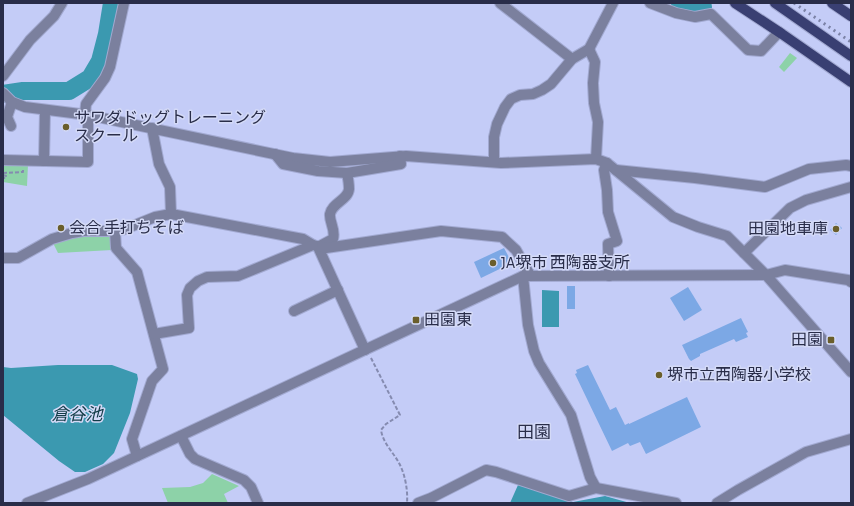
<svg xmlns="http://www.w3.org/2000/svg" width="854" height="506" font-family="'Alegreya Sans','Noto Sans JP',sans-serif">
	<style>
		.green { fill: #8dd2a8 }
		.water { fill: #3b99b0 }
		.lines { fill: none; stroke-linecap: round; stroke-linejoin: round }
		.river { stroke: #3b99b0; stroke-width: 18 }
		.building { fill: #7ca8e5 }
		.minor-casing { stroke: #a2a9d1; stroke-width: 12 }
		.major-casing { stroke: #a2a9d1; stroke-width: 12 }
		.path { stroke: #858bb0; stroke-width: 2; stroke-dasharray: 4 2; stroke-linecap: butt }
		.minor { stroke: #7b809e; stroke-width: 10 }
		.major { stroke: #393f72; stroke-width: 10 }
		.rail { stroke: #7c83a7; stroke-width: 3; stroke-dasharray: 2 4; stroke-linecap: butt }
		.poi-dot { fill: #6a5e2b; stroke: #d4daf7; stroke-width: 1.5 }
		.labels { text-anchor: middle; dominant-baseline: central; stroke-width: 3; stroke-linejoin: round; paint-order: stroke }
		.poi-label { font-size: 16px; fill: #292d49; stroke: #d4daf7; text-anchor: start }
		.water-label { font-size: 17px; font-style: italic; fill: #123c47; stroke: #d4daf7 }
		.neighbourhood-label { font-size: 17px; fill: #292d49; stroke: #d4daf7 }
	</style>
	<rect width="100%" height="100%" fill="#c4ccf7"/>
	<g class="green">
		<polygon points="790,53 797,58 784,72 779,67"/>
		<polygon points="11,164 28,164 27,186 3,182 3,166"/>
		<polygon points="111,234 112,250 58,253 53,243 72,237"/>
		<polygon points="212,474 239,486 224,494 228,503 168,503 162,488 190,487 203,483"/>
	</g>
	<g class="water">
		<polygon points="542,290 559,291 559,327 542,327"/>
		<polygon points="58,365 112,365 137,374 138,379 130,413 114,453 103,464 85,472 75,472 59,461 3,415 3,367 11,368"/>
		<polygon points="518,485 573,502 605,496 630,503 510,503"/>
	</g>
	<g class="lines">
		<g class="river">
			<polyline points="680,3 690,7 703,7"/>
			<polyline points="3,94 23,91 69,91 90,78 100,61 107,34 112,3"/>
		</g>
	</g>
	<g class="building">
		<polygon points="836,223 842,228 836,235 830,230"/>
		<polygon points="504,248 512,263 481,278 474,262"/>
		<rect x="567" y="286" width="8" height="23"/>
		<polygon points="688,287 702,310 684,321 670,298"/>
		<polygon points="741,318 748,332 746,333 748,337 736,342 734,339 700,354 700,356 691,361 689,359 682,345"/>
		<polygon points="588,365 610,410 616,407 625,425 629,423 629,424 687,397 701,427 646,454 640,442 630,446 628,443 612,451 575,374 577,373 576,370"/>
	</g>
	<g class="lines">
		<defs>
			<g id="minor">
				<polyline points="500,3 572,59"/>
				<polyline points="650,3 676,13 695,17 711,14 748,50 761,51 779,32"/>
				<polyline points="589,49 595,62 593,83 594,103 598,122 596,159"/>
				<polyline points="3,76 30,40 54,16 62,3"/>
				<polyline points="3,93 12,102 25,107 88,115 293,158 330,162 406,156 501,163 596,159 607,163 673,217 698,227 727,236 766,275 851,372"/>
				<polyline points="85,114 86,104 105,78 110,67 124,3"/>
				<polyline points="11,126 7,117 12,102"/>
				<polyline points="152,128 159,164 170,187 171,214"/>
				<polyline points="275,154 283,164 318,171 347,173 401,164 400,156"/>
				<polyline points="3,160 88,162 88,115"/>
				<polyline points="44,161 45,110"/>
				<polyline points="494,162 494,137 497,124 505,107 511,99 520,95 533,94 542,90 551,84 572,59 589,49 613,3"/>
				<polyline points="607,163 604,170 607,190 608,212 617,241 608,244 609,276"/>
				<polyline points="616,170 695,178 765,187 809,169 846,165 851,166"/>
				<path d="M347,173C348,178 349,184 349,189C348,200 332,203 330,214C329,222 336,230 333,239L318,247L365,350"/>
				<polyline points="115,231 116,248 137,272 163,369 152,381 132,439 137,456"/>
				<polyline points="744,253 790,208 806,200 851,187"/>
				<polyline points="3,258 18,258 52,239 72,233 83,231 115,231 125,229 155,217 171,214 303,239 313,245 326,248 441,231 502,237 516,250 530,275"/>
				<polyline points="523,276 528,325 534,351 539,363 571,415 590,477 596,488"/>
				<polyline points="294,311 338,290"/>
				<polyline points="154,334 189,328 187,295 190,288 198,281 207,277 238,276 313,245"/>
				<polyline points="181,436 190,454 195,459 244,480 251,487 258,503"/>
				<polyline points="27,503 88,479 523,276 766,275 785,270 848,280 851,282"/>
				<polyline points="418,503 431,498 486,470 496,472 569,496 596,488 676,503"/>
				<polyline points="717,503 738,490 806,452 851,439"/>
			</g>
			<g id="major">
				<polyline points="735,3 782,34 851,82"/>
				<polyline points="775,3 851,56"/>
				<polyline points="832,3 851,16"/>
			</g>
		</defs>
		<use href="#minor" class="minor-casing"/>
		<use href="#major" class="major-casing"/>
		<g class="path">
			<polyline points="3,173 23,172 23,169"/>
			<polyline points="3,175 6,176 6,178 3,178"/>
			<path d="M371,358L400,415L386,424L381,430C383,443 393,452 399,463C405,474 408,490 407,503"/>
		</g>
		<use href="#minor" class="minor"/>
		<use href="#major" class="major"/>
		<polyline class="rail" points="794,3 851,42"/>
	</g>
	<g class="poi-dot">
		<circle cx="66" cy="127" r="4"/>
		<circle cx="61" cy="228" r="4"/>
		<circle cx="836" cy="229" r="4"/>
		<circle cx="493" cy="263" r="4"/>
		<rect x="412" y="316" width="8" height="8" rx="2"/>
		<rect x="827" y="336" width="8" height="8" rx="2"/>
		<circle cx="659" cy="375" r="4"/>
	</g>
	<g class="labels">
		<g class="poi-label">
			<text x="74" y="118">サワダドッグトレーニング<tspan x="74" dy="18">スクール</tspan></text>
			<text x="69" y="228">会合 手打ちそば</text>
			<text x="828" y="229" text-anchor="end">田園地車庫</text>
			<text x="501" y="263">JA堺市 西陶器支所</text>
			<text x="424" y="320">田園東</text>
			<text x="823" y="340" text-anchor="end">田園</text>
			<text x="667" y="375">堺市立西陶器小学校</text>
		</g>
		<g class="water-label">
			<text x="77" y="414">倉谷池</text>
		</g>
		<g class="neighbourhood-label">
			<text x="534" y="432">田園</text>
		</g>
	</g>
	<rect width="854" height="506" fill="none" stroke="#292d49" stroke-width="8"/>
</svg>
